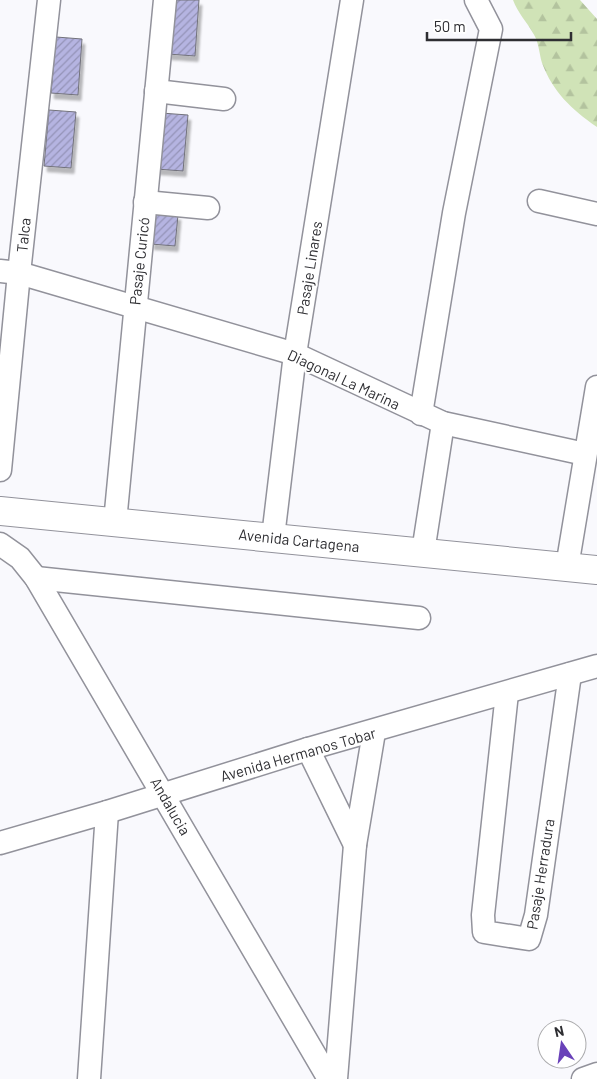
<svg xmlns="http://www.w3.org/2000/svg" width="597" height="1079" font-family="Barlow,sans-serif">
	<style>
		.forest { fill: url(#forest-firs) }
		.building { fill: url(#building-hatch); stroke: #72727b; filter: url(#shadow) }
		.lines { fill: none; stroke-linecap: round; stroke-linejoin: round }
		.minor-casing { stroke: #92929b; stroke-width: 25 }
		.major-casing { stroke: #92929b; stroke-width: 30 }
		.minor { stroke: #fff; stroke-width: 22 }
		.major { stroke: #fff; stroke-width: 28 }
		.labels { text-anchor: middle; dominant-baseline: central; stroke-width: 4; stroke-linejoin: round; paint-order: stroke }
		.street-label { font-size: 15px; fill: #2e2e32; stroke: #fff }
	</style>
	<defs>
		<pattern id="forest-firs" width="22" height="20" patternUnits="userSpaceOnUse" patternTransform="scale(1.25)"><rect width="22" height="20" fill="#d0e3b7"/><path d="M5 1l3.5 6h-7zM16 11l3.5 6h-7z" fill="#b3c39e"/></pattern>
		<pattern id="building-hatch" width="6" height="6" patternUnits="userSpaceOnUse" patternTransform="scale(1.25)"><rect width="6" height="6" fill="#b5b4e1"/><path d="M-1 1l2-2M0 6l6-6M5 7l2-2" fill="none" stroke="#9493b7"/></pattern>
		<filter id="shadow"><feDropShadow dx="3" dy="5.5" stdDeviation="1" flood-color="#0004"/></filter>
	</defs>
	<rect width="100%" height="100%" fill="#f9f9fd"/>
	<path class="forest" d="M513,0H580L597,19V127C571,109 553,92 542,63C539,53 539,42 533,33C526,21 518,13 513,0Z"/>
	<g class="building">
		<polygon points="172,0 199,0 195,56 168,54"/>
		<polygon points="56,37 82,39 78,95 51,93"/>
		<polygon points="49,110 76,112 71,168 44,166"/>
		<polygon points="161,113 188,115 183,171 156,169"/>
		<polygon points="154,213 178,215 175,246 151,244"/>
	</g>
	<g class="lines">
		<defs>
			<g id="minor">
				<polyline points="156,91 224,99"/>
				<polyline points="539,201 597,214"/>
				<polyline points="145,202 208,208"/>
				<polyline points="0,271 19,273 295,354 443,423 585,454"/>
				<polyline points="421,414 454,213 491,29 476,0"/>
				<polyline points="0,470 19,273 49,0"/>
				<polyline points="115,522 165,0"/>
				<polyline points="273,537 295,354 352,0"/>
				<polyline points="0,544 20,558 36,578 329,1079"/>
				<polyline points="423,552 443,423"/>
				<polyline points="567,567 597,387"/>
				<polyline points="36,578 419,618"/>
				<polyline points="507,693 483,915 484,932 529,939 536,915 570,674"/>
				<polyline points="308,749 355,845"/>
				<polyline points="0,843 107,812 308,749 597,666"/>
				<polyline points="89,1079 107,812"/>
				<polyline points="336,1079 355,845 374,732"/>
				<polyline points="583,1079 597,1074"/>
			</g>
			<polyline id="major" points="0,511 597,570"/>
		</defs>
		<use href="#minor" class="minor-casing"/>
		<use href="#major" class="major-casing"/>
		<use href="#minor" class="minor"/>
		<use href="#major" class="major"/>
	</g>
	<g class="labels">
		<g class="street-label">
			<text transform="translate(23 235) rotate(-84)">Talca</text>
			<text transform="translate(139 261) rotate(-84)">Pasaje Curicó</text>
			<text transform="translate(309 268) rotate(-81)">Pasaje Linares</text>
			<text transform="translate(344 379) rotate(25)">Diagonal La Marina</text>
			<text transform="translate(299 540) rotate(6)">Avenida Cartagena</text>
			<text transform="translate(298 754) rotate(-16)">Avenida Hermanos Tobar</text>
			<text transform="translate(171 806) rotate(60)">Andalucia</text>
			<text transform="translate(540 874) rotate(-81)">Pasaje Herradura</text>
		</g>
	</g>
	<g transform="translate(562 1044) rotate(347)"><circle r="24" fill="#ffffff" stroke="#ababad"/>
	<path d="M0-4L9 19L0 12L-9 19Z" fill="#6941b9"/>
	<text y="-8" font-size="14" font-weight="bold" text-anchor="middle" fill="#2e2e32">N</text>
	</g>
	<path d="M427 32v8h144v-8" fill="none" stroke="#2e2e32" stroke-width="2.5"/>
	<text x="434" y="32" font-size="15" fill="#2e2e32" stroke="#ffffff" stroke-width="4" paint-order="stroke">50 m</text>
</svg>
